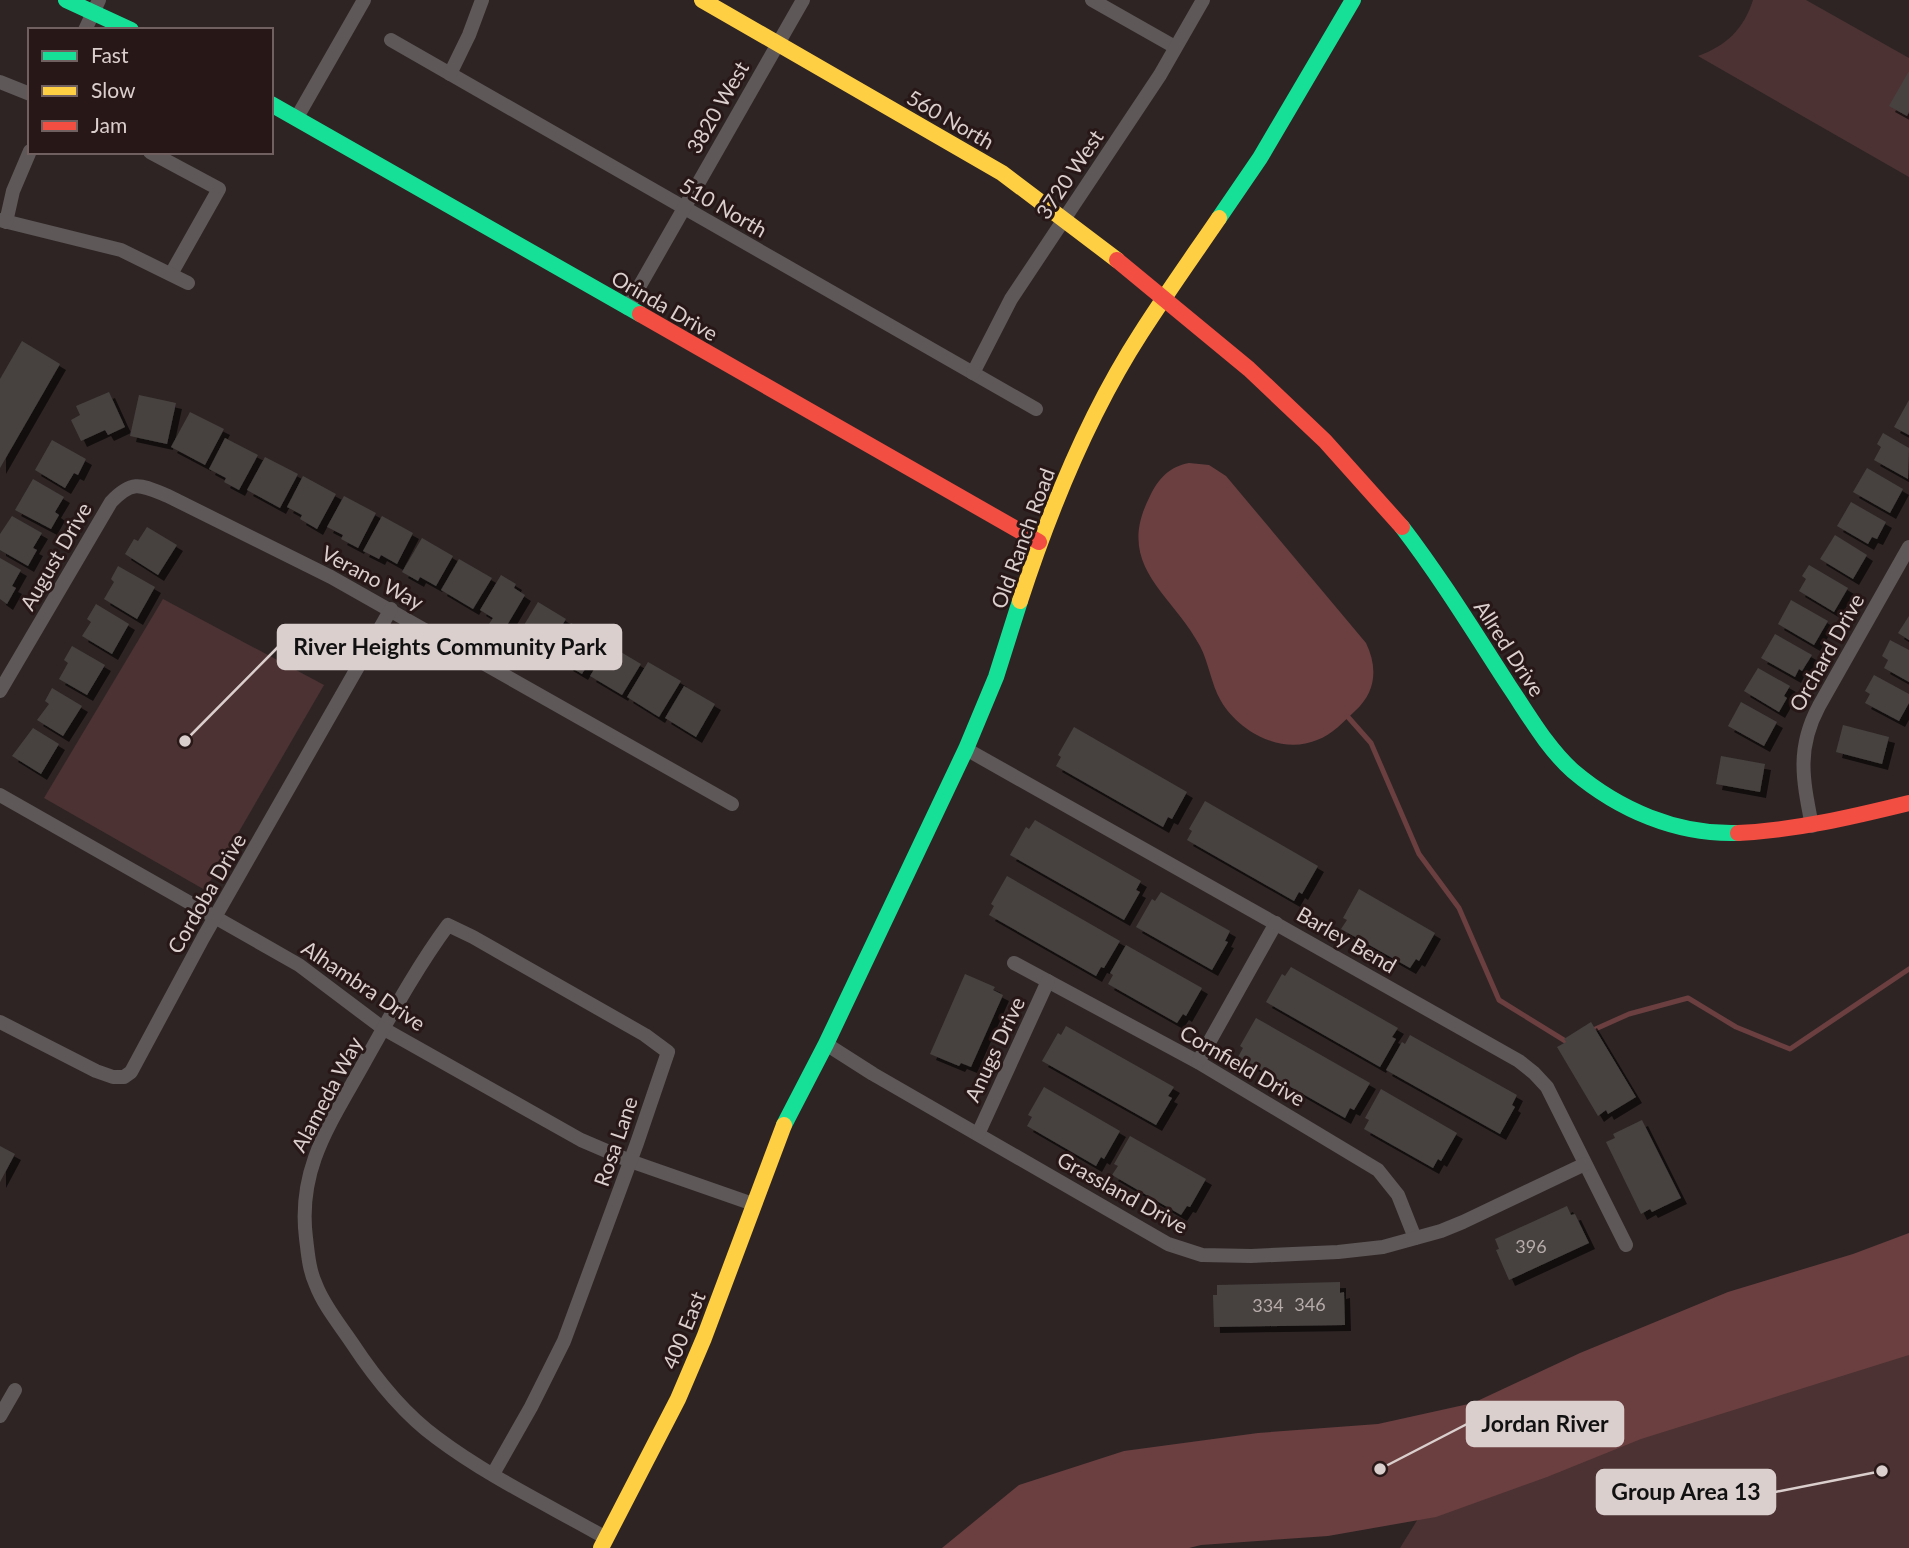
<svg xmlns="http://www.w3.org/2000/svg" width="1909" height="1548" font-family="Lato,sans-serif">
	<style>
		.green { fill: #4c3232 }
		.water { fill: #6b3f40 }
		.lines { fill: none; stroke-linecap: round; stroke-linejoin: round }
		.stream { stroke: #6b3f40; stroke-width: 5 }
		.building { fill: #464240; filter: url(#shadow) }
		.street { stroke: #5e5858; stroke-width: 14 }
		.fast { stroke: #16e098; stroke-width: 16 }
		.slow { stroke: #ffcf43; stroke-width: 16 }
		.jam { stroke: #f24e42; stroke-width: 16 }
		.labels { text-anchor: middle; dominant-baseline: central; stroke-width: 6; stroke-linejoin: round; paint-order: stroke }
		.number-label { font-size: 18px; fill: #b6acaa }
		.street-label { font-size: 21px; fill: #dbcfce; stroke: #281717 }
		.leader { fill: none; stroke: #dbcfce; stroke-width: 2.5 }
		.callout-dot { fill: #dbcfce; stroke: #281717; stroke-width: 2.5 }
		.callout { fill: #dbcfce; stroke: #dbcfce; stroke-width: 2.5 }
		.callout-label { font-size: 23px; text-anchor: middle; font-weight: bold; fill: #111 }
	</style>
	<defs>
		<filter id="shadow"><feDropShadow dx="6" dy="6" stdDeviation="0" flood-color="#0009"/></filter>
	</defs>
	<rect width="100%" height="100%" fill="#2e2424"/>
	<g class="green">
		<path d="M1753,0H1806L1909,58V177L1698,56C1726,46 1744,29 1753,0Z"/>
		<polygon points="163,599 324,685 205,890 44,798"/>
		<polygon points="1909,1334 1909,1548 1400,1548 1426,1506"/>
	</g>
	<g class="water">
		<path d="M1189,463L1209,465L1226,476L1366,643C1378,668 1376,692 1355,711C1344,721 1332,735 1317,740C1282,755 1239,732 1221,701C1211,684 1209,663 1200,646C1171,592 1114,566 1150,496C1159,478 1169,467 1189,463Z"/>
		<polygon points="1909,1233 1909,1355 1641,1439 1547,1477 1436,1517 1328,1536 1201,1545 1189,1548 942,1548 1019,1485 1124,1451 1258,1433 1378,1424 1473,1403 1580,1353 1728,1292 1853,1254"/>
	</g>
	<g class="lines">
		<g class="stream">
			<polyline points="1348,717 1371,743 1419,854 1459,908 1499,1000 1567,1042 1570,1041"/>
			<polyline points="1591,1031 1629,1014 1688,998 1736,1027 1790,1049 1909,969"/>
		</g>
	</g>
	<g class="building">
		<polygon points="1909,71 1909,112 1907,116 1889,106"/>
		<polygon points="22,341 60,364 0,468 0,379"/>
		<polygon points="109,392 125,427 108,435 105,430 81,441 71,420 80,415 76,406"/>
		<polygon points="139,395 176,403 167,444 130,436"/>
		<polygon points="1909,400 1909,435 1894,427"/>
		<polygon points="190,412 224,429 205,465 171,447"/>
		<polygon points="1883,433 1909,448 1908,479 1874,460 1881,447 1877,444"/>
		<polygon points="225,438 258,455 239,490 224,482 226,478 209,469"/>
		<polygon points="52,440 86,459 78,475 74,473 65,488 35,470"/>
		<polygon points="265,457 298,474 280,508 247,490"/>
		<polygon points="1867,468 1903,489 1890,513 1853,492"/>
		<polygon points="303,476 336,494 317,529 300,519 302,515 287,507"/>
		<polygon points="33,479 64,497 55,512 59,515 51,529 15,510"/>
		<polygon points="344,496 376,513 358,548 341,539 343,535 327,527"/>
		<polygon points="1851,502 1886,522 1877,539 1872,537 1868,544 1837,526"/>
		<polygon points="12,516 42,533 33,548 37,550 28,566 0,550 0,534"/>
		<polygon points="382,516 413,533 397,564 381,555 379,559 363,551"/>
		<polygon points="147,527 177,545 158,575 125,554 134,539 138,541"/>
		<polygon points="1835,535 1867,555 1853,579 1820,559"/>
		<polygon points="422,538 453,556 436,586 420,577 418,581 402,572"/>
		<polygon points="0,558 21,570 12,586 16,588 7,604 0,599"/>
		<polygon points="459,559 492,578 473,609 441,590"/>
		<polygon points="1809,565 1848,588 1834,612 1799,591 1806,579 1802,576"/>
		<polygon points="118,566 155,587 137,619 104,599 114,582 111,579"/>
		<polygon points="501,575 516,584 514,588 525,595 503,632 489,624 493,618 480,610"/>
		<polygon points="1791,600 1828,621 1814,645 1778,624"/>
		<polygon points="538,602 566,619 546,652 518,635"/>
		<polygon points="96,604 129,624 112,654 82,636 91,622 87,619"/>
		<polygon points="1909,616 1909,640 1898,633"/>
		<polygon points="571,623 602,641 582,674 567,665 569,661 554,652"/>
		<polygon points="1775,634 1812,655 1802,671 1799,669 1795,677 1761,658"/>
		<polygon points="1890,640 1909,650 1909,682 1884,668 1888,660 1882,656"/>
		<polygon points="609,645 641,664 622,695 590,676"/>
		<polygon points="72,646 105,665 87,695 59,679 68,663 64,660"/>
		<polygon points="648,662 681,681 659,717 627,697"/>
		<polygon points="1758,668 1790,686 1784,696 1787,698 1779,712 1744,691"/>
		<polygon points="1874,675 1909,694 1909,703 1899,721 1865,703 1870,694 1865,691"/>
		<polygon points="684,686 715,704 696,737 665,718"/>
		<polygon points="52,688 82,706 63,736 37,720 49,704 45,701"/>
		<polygon points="1741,702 1777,722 1764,746 1728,726"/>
		<polygon points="1843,725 1889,737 1882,764 1836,752"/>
		<polygon points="1074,727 1187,792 1172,819 1168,817 1163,827 1056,766 1061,757 1058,755"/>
		<polygon points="33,728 59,744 41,774 12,756"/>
		<polygon points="1721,756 1765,764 1760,792 1716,784"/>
		<polygon points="1205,801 1318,866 1302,894 1299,892 1294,901 1187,840 1192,831 1189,829"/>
		<polygon points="1035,820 1141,881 1136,890 1140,892 1124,920 1010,855 1026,827 1029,829"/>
		<polygon points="1007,876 1120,941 1104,968 1101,967 1096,976 989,915 994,906 991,904"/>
		<polygon points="1359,889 1435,933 1419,961 1416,959 1410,968 1341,929 1347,920 1343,918"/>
		<polygon points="1161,892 1230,931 1225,941 1228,942 1212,970 1136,927 1152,899 1155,901"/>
		<polygon points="1126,945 1202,988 1186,1016 1183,1014 1177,1023 1108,984 1113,975 1110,973"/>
		<polygon points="1291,967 1398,1028 1392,1037 1396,1039 1380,1067 1266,1002 1282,974 1285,976"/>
		<polygon points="965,974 995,987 993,990 1003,995 971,1067 961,1063 959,1066 930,1054"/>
		<polygon points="1256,1018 1370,1083 1354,1110 1350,1108 1345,1118 1238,1057 1243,1048 1240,1046"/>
		<polygon points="1591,1022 1636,1097 1608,1114 1606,1110 1598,1116 1557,1047 1566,1042 1564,1039"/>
		<polygon points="1066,1026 1174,1087 1168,1096 1172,1098 1156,1125 1042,1061 1058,1033 1061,1035"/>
		<polygon points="1410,1035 1517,1095 1512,1105 1515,1107 1500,1134 1386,1070 1402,1042 1405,1044"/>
		<polygon points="1044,1087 1120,1131 1104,1159 1101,1157 1096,1166 1027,1126 1032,1117 1028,1115"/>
		<polygon points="1381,1089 1457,1133 1441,1161 1438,1159 1433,1168 1364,1129 1369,1120 1365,1118"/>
		<polygon points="1642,1120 1681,1198 1652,1212 1650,1209 1641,1214 1606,1142 1615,1138 1613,1134"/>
		<polygon points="1130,1136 1206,1179 1190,1207 1187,1206 1181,1215 1112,1175 1118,1166 1114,1164"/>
		<polygon points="0,1146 15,1154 0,1182"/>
		<polygon points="1567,1206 1571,1215 1575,1214 1589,1243 1509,1280 1496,1250 1499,1249 1495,1239"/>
		<polygon points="1340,1282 1340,1293 1344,1292 1345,1325 1214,1327 1213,1295 1217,1295 1217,1285"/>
	</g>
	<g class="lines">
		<g class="street">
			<polyline points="1092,0 1175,47"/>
			<polyline points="85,30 99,0"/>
			<polyline points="391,40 1036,409"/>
			<polyline points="450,74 469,35 482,0"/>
			<polyline points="0,82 30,94"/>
			<polyline points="296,119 364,0"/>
			<polyline points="150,152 219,189 171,274"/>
			<polyline points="0,220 121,250 188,283"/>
			<polyline points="6,222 13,191 30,151"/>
			<polyline points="627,308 803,0"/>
			<polyline points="973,373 1011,299 1160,75 1203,0"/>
			<path d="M0,691L111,502C133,479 141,485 168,496L331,577L732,804"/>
			<polyline points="966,749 1519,1061 1534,1073 1547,1087 1626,1245"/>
			<polyline points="0,795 299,965 384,1029 581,1140 630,1161 753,1204"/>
			<path d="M1812,826C1803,780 1796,749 1819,706L1909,547"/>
			<polyline points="1014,963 1198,1062 1378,1170 1398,1195 1415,1238"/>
			<polyline points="0,1022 96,1071 113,1077 124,1077 131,1072 203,938 391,609"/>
			<polyline points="826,1044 873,1074 1168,1244 1202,1255 1251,1256 1338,1252 1383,1247 1441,1231 1463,1222 1585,1164"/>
			<polyline points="1198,1062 1276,923"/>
			<polyline points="978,1134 1048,981"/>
			<polyline points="0,1416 15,1390"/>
			<path d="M493,1474L531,1407L564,1341L637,1143L668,1052L645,1035L473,937L448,925C417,967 391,1015 365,1061C332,1121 297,1167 306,1238C308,1254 309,1270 316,1285C324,1306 340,1325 352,1343C375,1378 404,1414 437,1438C489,1477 550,1506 606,1538"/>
		</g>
		<g class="fast">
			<polyline points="66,0 131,30"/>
			<polyline points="271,104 640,314"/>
			<polyline points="1219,218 1260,158 1353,0"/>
			<path d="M1402,527C1441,578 1474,632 1509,686C1528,714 1547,748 1573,771C1619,810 1677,835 1738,833"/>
			<polyline points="784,1125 826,1044 966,749 996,677 1020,601"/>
		</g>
		<g class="slow">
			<polyline points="702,0 1002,173 1117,260"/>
			<path d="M1020,601C1050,509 1088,415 1141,333C1166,294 1193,256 1219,218"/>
			<polyline points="601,1548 678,1399 704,1338 784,1125"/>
		</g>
		<g class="jam">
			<polyline points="1117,260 1249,369 1325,441 1402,527"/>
			<polyline points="640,314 1039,542"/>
			<path d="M1738,833C1797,830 1852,817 1909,803"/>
		</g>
	</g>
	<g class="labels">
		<g class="number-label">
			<text x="1531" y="1246">396</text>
			<text x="1310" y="1304">346</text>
			<text x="1268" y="1305">334</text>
		</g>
		<g class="street-label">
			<text transform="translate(717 107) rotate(-60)">3820 West</text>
			<text transform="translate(951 119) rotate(30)">560 North</text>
			<text transform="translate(1069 174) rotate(-56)">3720 West</text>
			<text transform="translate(724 207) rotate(30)">510 North</text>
			<text transform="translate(665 305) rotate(30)">Orinda Drive</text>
			<text transform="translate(1022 538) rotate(-70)">Old Ranch Road</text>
			<text transform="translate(55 556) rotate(-60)">August Drive</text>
			<text transform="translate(373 577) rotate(28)">Verano Way</text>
			<text transform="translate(1510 648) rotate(57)">Allred Drive</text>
			<text transform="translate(1826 652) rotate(-61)">Orchard Drive</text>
			<text transform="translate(206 893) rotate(-60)">Cordoba Drive</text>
			<text transform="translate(1347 939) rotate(30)">Barley Bend</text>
			<text transform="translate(364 985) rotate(34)">Alhambra Drive</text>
			<text transform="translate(994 1049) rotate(-65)">Anugs Drive</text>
			<text transform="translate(1243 1065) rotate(30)">Cornfield Drive</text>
			<text transform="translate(326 1094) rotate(-62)">Alameda Way</text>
			<text transform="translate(615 1141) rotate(-71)">Rosa Lane</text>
			<text transform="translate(1123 1192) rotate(29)">Grassland Drive</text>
			<text transform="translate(683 1330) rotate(-68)">400 East</text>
		</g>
	</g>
	<path class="leader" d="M185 741L278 647M1380 1469L1467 1424M1882 1471L1775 1492"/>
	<g class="callout-dot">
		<circle cx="185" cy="741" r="7"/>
		<circle cx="1380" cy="1469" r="7"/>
		<circle cx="1882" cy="1471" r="7"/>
	</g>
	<g class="callout">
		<rect x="278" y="625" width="343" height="44" rx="7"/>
		<rect x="1467" y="1402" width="156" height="44" rx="7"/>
		<rect x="1597" y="1470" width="178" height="44" rx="7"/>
	</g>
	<g class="callout-label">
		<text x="450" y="655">River Heights Community Park</text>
		<text x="1545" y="1432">Jordan River</text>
		<text x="1686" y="1500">Group Area 13</text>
	</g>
	<rect x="28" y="28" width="245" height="126" fill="#281717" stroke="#706160" stroke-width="2"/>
	<rect x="42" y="51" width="35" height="10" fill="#16e098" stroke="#706160" stroke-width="2"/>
	<text x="91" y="63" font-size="21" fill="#dbcfce">Fast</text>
	<rect x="42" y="86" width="35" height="10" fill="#ffcf43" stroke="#706160" stroke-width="2"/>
	<text x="91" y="98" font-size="21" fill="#dbcfce">Slow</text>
	<rect x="42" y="121" width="35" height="10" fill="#f24e42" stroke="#706160" stroke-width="2"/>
	<text x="91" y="133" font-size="21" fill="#dbcfce">Jam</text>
</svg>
